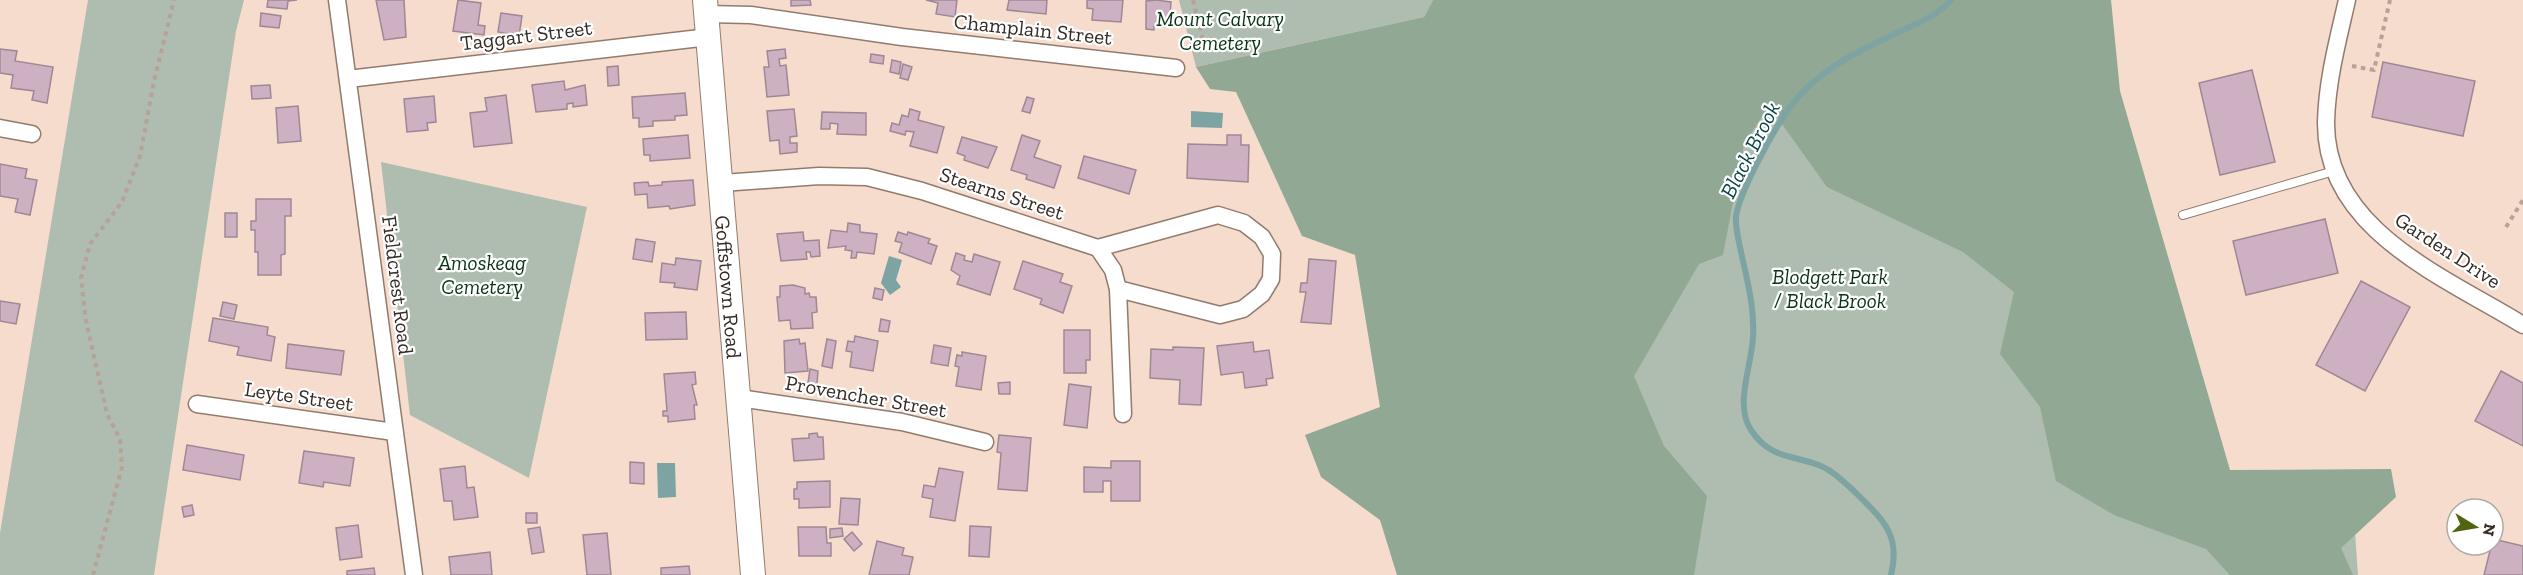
<svg xmlns="http://www.w3.org/2000/svg" width="2523" height="575" font-family="'Zilla Slab',serif">
	<style>
		.green { fill: #aebdb0 }
		.forest { fill: #90a894 }
		.water { fill: #7ea3a3 }
		.lines { fill: none; stroke-linecap: round; stroke-linejoin: round }
		.stream { stroke: #7ea3a3; stroke-width: 6 }
		.building { fill: #cdb0c1; stroke: #9f8895; stroke-width: 1.5 }
		.lane-casing { stroke: #927b6e; stroke-width: 10 }
		.street-casing { stroke: #927b6e; stroke-width: 19 }
		.secondary-casing { stroke: #927b6e; stroke-width: 26 }
		.path { stroke: #b6a296; stroke-width: 4; stroke-dasharray: 4.5 4.5; stroke-linecap: butt }
		.lane { stroke: #fff; stroke-width: 8 }
		.street { stroke: #fff; stroke-width: 16 }
		.secondary { stroke: #fff; stroke-width: 24 }
		.labels { text-anchor: middle; dominant-baseline: central; stroke-width: 4.5; stroke-linejoin: round; paint-order: stroke }
		.park-label { font-size: 21px; font-style: italic; fill: #083315; stroke: #fff }
		.street-label { font-size: 21px; fill: #352c26; stroke: #fff }
		.water-label { font-size: 22px; font-style: italic; fill: #0b4547; stroke: #fff }
	</style>
	<rect width="100%" height="100%" fill="#f5dccd"/>
	<g class="green">
		<polygon points="88,0 244,0 236,31 154,575 0,575 0,533"/>
		<polygon points="1179,0 1433,0 1424,17 1196,67"/>
		<polygon points="1496,0 2064,0 2205,477 2352,489 2358,575 1579,575"/>
		<polygon points="381,162 587,207 529,478 410,415"/>
	</g>
	<polygon class="forest" points="1433,0 2111,0 2120,91 2230,470 2391,469 2396,497 2341,548 2353,575 2230,575 2206,549 2114,515 2056,481 2040,407 2000,354 2014,292 1963,252 1827,187 1769,106 1744,144 1723,255 1699,264 1634,376 1664,446 1707,496 1694,575 1397,575 1380,520 1321,477 1305,435 1380,407 1355,255 1302,236 1236,92 1210,89 1196,67 1424,17"/>
	<g class="water">
		<polygon points="1191,111 1223,113 1222,128 1191,127"/>
		<polygon points="889,256 902,260 896,280 901,287 890,295 881,283"/>
		<polygon points="657,463 675,463 676,497 658,498"/>
	</g>
	<g class="lines">
		<path class="stream" d="M1891,575C1901,535 1883,520 1857,494C1846,484 1835,472 1821,466C1792,454 1771,460 1751,430C1734,405 1752,365 1753,337C1755,307 1746,276 1740,247C1738,238 1735,225 1736,216C1740,191 1771,136 1785,114C1813,72 1858,51 1901,31C1918,23 1939,15 1951,0"/>
	</g>
	<g class="building">
		<polygon points="268,0 297,0 288,1 287,9 267,7"/>
		<polygon points="376,0 404,0 406,37 384,40"/>
		<polygon points="458,0 481,3 478,25 485,26 484,35 453,31"/>
		<polygon points="791,0 810,0 811,5 791,6"/>
		<polygon points="926,0 957,0 955,17 936,14 938,3"/>
		<polygon points="1009,0 1047,0 1046,14 1007,10"/>
		<polygon points="1087,0 1123,0 1121,22 1092,20 1093,9 1087,8"/>
		<polygon points="1156,0 1171,2 1169,27 1154,26 1154,30 1146,29 1146,1"/>
		<polygon points="261,13 281,16 279,28 260,26"/>
		<polygon points="501,13 522,16 519,36 498,32"/>
		<polygon points="0,49 17,51 15,61 53,67 47,103 32,100 34,91 11,88 13,75 0,73"/>
		<polygon points="785,49 786,58 779,59 780,66 786,65 789,95 767,97 764,67 769,67 767,51"/>
		<polygon points="871,54 884,56 883,64 870,62"/>
		<polygon points="892,60 901,62 899,74 890,72"/>
		<polygon points="2383,62 2475,81 2463,136 2372,117"/>
		<polygon points="903,64 912,67 908,80 900,78"/>
		<polygon points="618,66 619,85 608,86 607,67"/>
		<polygon points="2252,70 2275,162 2220,175 2199,83"/>
		<polygon points="564,81 565,90 585,85 587,105 573,107 573,103 567,104 567,109 536,112 532,85"/>
		<polygon points="270,85 271,98 252,99 251,86"/>
		<polygon points="685,93 687,115 675,116 675,120 653,121 653,126 639,127 639,118 633,118 632,97"/>
		<polygon points="506,95 512,143 474,147 470,113 487,111 485,98"/>
		<polygon points="434,96 436,122 427,123 428,130 407,132 404,99"/>
		<polygon points="1027,97 1034,99 1030,113 1022,111"/>
		<polygon points="298,106 301,141 278,143 276,108"/>
		<polygon points="794,109 797,136 790,137 790,143 797,143 797,152 780,154 779,140 770,141 767,111"/>
		<polygon points="910,109 920,112 918,120 944,127 937,153 910,146 914,132 906,131 905,135 890,131 892,123 899,125 902,115 908,117"/>
		<polygon points="822,112 866,113 866,135 837,134 838,124 830,123 830,129 821,129"/>
		<polygon points="688,135 690,158 650,161 650,155 644,155 643,139"/>
		<polygon points="1022,135 1040,141 1034,157 1061,166 1054,188 1026,179 1027,175 1011,170"/>
		<polygon points="1227,135 1241,135 1241,145 1249,145 1248,182 1187,178 1188,144 1227,145"/>
		<polygon points="962,137 997,147 988,168 964,160 965,156 957,153"/>
		<polygon points="1084,156 1136,170 1129,194 1078,178"/>
		<polygon points="0,164 27,169 25,178 37,180 30,215 15,212 18,199 0,196"/>
		<polygon points="693,180 695,205 670,209 669,206 648,208 647,194 635,195 634,183 648,182 649,186 662,185 662,182"/>
		<polygon points="256,199 291,199 291,216 285,216 285,254 281,255 281,275 258,275 258,252 255,252 255,230 251,230 251,221 256,221"/>
		<rect x="225" y="213" width="12" height="24"/>
		<polygon points="2325,219 2338,273 2246,295 2233,241"/>
		<polygon points="848,223 860,225 860,232 877,234 874,254 857,252 856,258 851,258 852,251 845,250 846,246 828,248 831,230 847,232"/>
		<polygon points="803,232 804,241 819,240 820,256 811,257 810,252 806,252 807,259 781,261 777,234"/>
		<polygon points="898,232 907,235 908,232 930,239 928,243 937,246 931,264 899,252 902,243 895,241"/>
		<polygon points="636,239 655,242 652,262 633,259"/>
		<polygon points="956,253 965,256 964,260 972,262 974,254 1000,262 990,295 957,284 960,276 951,270"/>
		<polygon points="676,258 701,261 697,290 674,287 675,283 660,282 662,263 675,265"/>
		<polygon points="1309,259 1336,261 1331,324 1301,322 1306,292 1300,292 1301,283 1307,283"/>
		<polygon points="1023,261 1063,274 1060,282 1072,286 1063,313 1040,304 1042,299 1014,289"/>
		<polygon points="2361,281 2410,307 2365,391 2316,365"/>
		<polygon points="793,285 805,288 805,294 809,293 810,297 816,297 817,312 812,313 813,328 791,329 790,320 779,321 777,297 780,297 780,286"/>
		<polygon points="875,288 884,290 882,300 873,298"/>
		<polygon points="0,301 20,304 16,324 0,321"/>
		<polygon points="223,302 237,305 234,319 220,316"/>
		<polygon points="686,312 687,339 646,340 645,313"/>
		<polygon points="213,318 268,327 267,335 275,337 271,361 237,355 239,347 209,341"/>
		<polygon points="881,319 890,321 888,332 879,331"/>
		<polygon points="1064,330 1090,330 1090,360 1086,360 1086,373 1064,373"/>
		<polygon points="855,336 878,341 873,371 850,367 852,352 846,351 848,341 854,342"/>
		<polygon points="799,339 800,344 805,343 808,371 785,373 784,341"/>
		<polygon points="827,339 836,341 832,368 822,366"/>
		<polygon points="1253,342 1254,352 1269,350 1273,378 1266,379 1267,385 1245,388 1243,372 1221,375 1217,346"/>
		<polygon points="288,344 344,351 341,375 286,368"/>
		<polygon points="934,345 951,348 948,366 931,363"/>
		<polygon points="1173,347 1204,348 1201,405 1179,404 1180,380 1150,378 1151,349 1173,350"/>
		<polygon points="962,352 986,356 981,390 956,386 959,367 955,366 957,355 962,356"/>
		<polygon points="810,369 818,371 817,384 808,383"/>
		<polygon points="2501,371 2523,383 2523,446 2475,421"/>
		<polygon points="695,372 696,384 692,385 697,405 694,405 695,419 668,422 668,416 663,416 663,411 667,411 664,374"/>
		<polygon points="1010,382 1010,394 999,394 998,383"/>
		<polygon points="1069,384 1091,387 1087,428 1064,425"/>
		<polygon points="817,433 818,437 823,437 824,459 794,461 792,439 809,438 809,434"/>
		<polygon points="999,435 1031,438 1027,491 998,489 1001,453 997,452"/>
		<polygon points="187,445 244,455 240,480 183,470"/>
		<polygon points="304,451 354,458 350,486 324,482 323,487 299,483"/>
		<polygon points="1111,461 1140,461 1140,501 1111,501 1111,481 1103,481 1103,492 1084,492 1084,467 1111,468"/>
		<polygon points="630,462 644,463 644,484 630,483"/>
		<polygon points="465,466 467,488 474,487 478,517 454,520 452,501 444,501 440,469"/>
		<polygon points="939,468 963,472 955,521 930,517 933,499 922,497 924,485 935,487"/>
		<polygon points="830,481 830,507 799,508 799,499 794,499 794,489 797,489 797,482"/>
		<polygon points="841,498 860,499 858,525 839,524"/>
		<polygon points="192,505 194,515 184,517 182,507"/>
		<rect x="526" y="513" width="11" height="10"/>
		<polygon points="358,525 362,557 340,560 336,528"/>
		<polygon points="970,526 991,527 989,557 969,556"/>
		<polygon points="540,527 544,552 532,554 528,529"/>
		<polygon points="798,527 826,527 827,543 831,543 831,556 799,556"/>
		<polygon points="842,528 843,536 830,538 830,529"/>
		<polygon points="852,532 862,544 854,551 844,539"/>
		<polygon points="607,533 611,575 587,575 583,535"/>
		<polygon points="2493,539 2523,546 2523,575 2484,575"/>
		<polygon points="877,541 904,548 902,555 913,557 909,575 869,575"/>
		<polygon points="490,552 492,575 451,575 449,557"/>
		<polygon points="689,566 690,575 661,575 661,568"/>
		<polygon points="374,568 375,575 347,575 347,571"/>
	</g>
	<g class="lines">
		<defs>
			<polyline id="lane" points="2183,215 2334,171"/>
			<g id="street">
				<polyline points="337,0 414,575"/>
				<path d="M2347,0C2338,40 2327,80 2326,122C2325,230 2445,277 2523,325"/>
				<polyline points="707,14 751,15 902,37 1176,68"/>
				<polyline points="348,79 709,37"/>
				<polyline points="0,128 32,134"/>
				<polyline points="722,183 819,176 867,177 922,191 1098,248 1113,270 1118,289 1123,414"/>
				<polyline points="1098,248 1218,215 1244,223 1262,237 1272,254 1271,279 1262,294 1243,309 1220,315 1118,289"/>
				<polyline points="739,398 902,422 985,442"/>
				<polyline points="197,404 394,432"/>
			</g>
			<g id="secondary">
				<path id="s1" d="M705,0L753,575"/>
			</g>
		</defs>
		<use href="#lane" class="lane-casing"/>
		<use href="#street" class="street-casing"/>
		<use href="#secondary" class="secondary-casing"/>
		<g class="path">
			<polyline points="1193,0 1206,51"/>
			<polyline points="2352,66 2374,70 2390,0"/>
			<polyline points="2506,227 2523,200"/>
			<polyline points="93,575 122,467 120,439 107,414 86,321 81,278 90,244 122,202 140,156 154,81 174,0"/>
		</g>
		<use href="#lane" class="lane"/>
		<use href="#street" class="street"/>
		<use href="#secondary" class="secondary"/>
	</g>
	<g class="labels">
		<g class="park-label">
			<text x="1220" y="18">Mount Calvary<tspan x="1220" dy="24">Cemetery</tspan></text>
			<text x="482" y="262">Amoskeag<tspan x="482" dy="24">Cemetery</tspan></text>
			<text x="1830" y="276">Blodgett Park<tspan x="1830" dy="24">/ Black Brook</tspan></text>
		</g>
		<g class="street-label">
			<text transform="translate(1033 29) rotate(6)">Champlain Street</text>
			<text transform="translate(526 35) rotate(-7)">Taggart Street</text>
			<text transform="translate(1002 193) rotate(18)">Stearns Street</text>
			<text transform="translate(2448 250) rotate(33)">Garden Drive</text>
			<text transform="translate(398 285) rotate(83)">Fieldcrest Road</text>
			<text stroke="none"><textPath href="#s1" startOffset="288">Goffstown Road</textPath></text>
			<text transform="translate(299 396) rotate(8)">Leyte Street</text>
			<text transform="translate(866 396) rotate(10)">Provencher Street</text>
		</g>
		<g class="water-label">
			<text transform="translate(1750 150) rotate(-63)">Black Brook</text>
		</g>
	</g>
	<g transform="translate(2475 527) rotate(101)"><circle r="28" fill="#ffffff" stroke="#aeaba8" stroke-width="1.5"/>
	<path d="M0-4.5L10 22L0 15L-10 22Z" fill="#516510"/>
	<text y="-9" font-size="16" font-weight="bold" text-anchor="middle" fill="#352c26">N</text>
	</g>
</svg>
